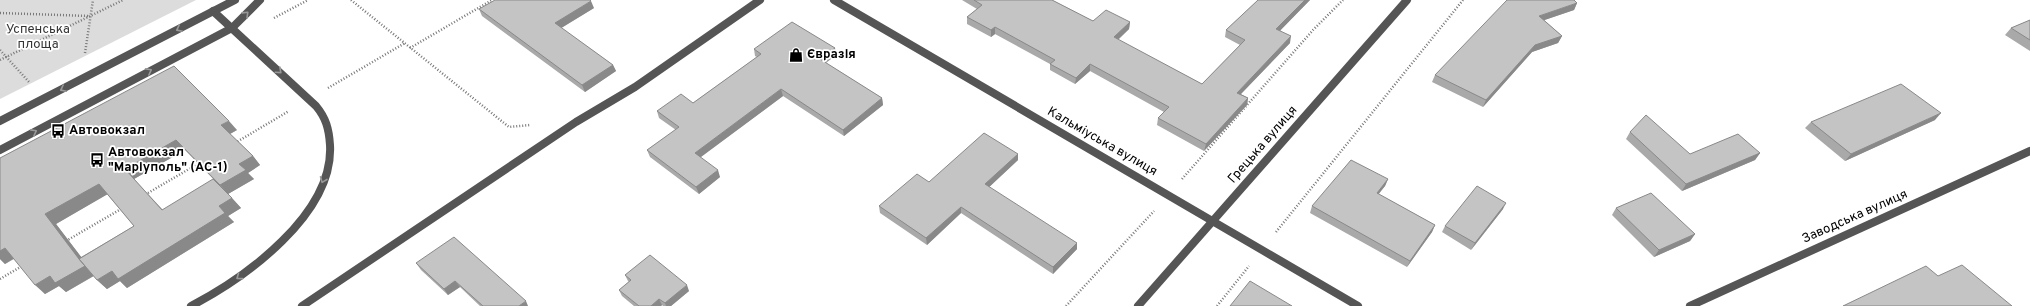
<svg xmlns="http://www.w3.org/2000/svg" width="2030" height="306" font-family="Overpass,sans-serif">
	<style>
		.green { fill: #dcdcdc }
		.lines { fill: none; stroke-linecap: round; stroke-linejoin: round }
		.path { stroke: #777; stroke-width: 2.5; stroke-dasharray: 1 2; stroke-linecap: butt }
		.service { stroke: #555; stroke-width: 8 }
		.minor { stroke: #555; stroke-width: 8 }
		.tertiary { stroke: #555; stroke-width: 8 }
		.wall { fill: #a9a9a9; fill-rule: evenodd }
		.shaded-wall { fill: #898989 }
		.building { fill: #c4c4c4; stroke: #898989; fill-rule: evenodd }
		.oneway { stroke: #999 }
		.labels { text-anchor: middle; dominant-baseline: central; stroke-width: 3.5; stroke-linejoin: round; paint-order: stroke }
		.park-label { font-size: 13px; fill: #333; stroke: #fff }
		.poi-label { font-size: 13px; font-weight: bold; fill: #000; stroke: #fff; text-anchor: start }
		.street-label { font-size: 13px; fill: #000; stroke: #fff }
	</style>
	<rect width="100%" height="100%" fill="#fff"/>
	<polygon class="green" points="0,0 196,0 0,99"/>
	<g class="lines">
		<g class="path">
			<polyline points="351,0 509,127 530,125"/>
			<polyline points="0,13 89,16"/>
			<polyline points="274,18 308,0"/>
			<polyline points="410,48 492,0"/>
			<polyline points="0,50 29,82"/>
			<polyline points="85,53 93,0"/>
			<polyline points="0,60 123,0"/>
			<polyline points="328,88 405,43"/>
			<polyline points="235,143 289,111"/>
			<polyline points="1182,179 1313,30 1343,0"/>
			<polyline points="148,193 201,162"/>
			<polyline points="1276,232 1463,0"/>
			<polyline points="66,241 121,209"/>
			<polyline points="0,279 22,266"/>
			<polyline points="1066,306 1154,211"/>
			<polyline points="1217,306 1249,266"/>
		</g>
		<polyline class="service" points="302,306 576,122 635,87 760,0"/>
		<g class="minor">
			<polyline points="834,0 1358,306"/>
			<polyline points="0,121 235,0"/>
			<polyline points="0,150 232,28 260,0"/>
			<path d="M191,306C245,278 334,214 330,145C329,129 326,118 316,106L213,11"/>
			<polyline points="1690,306 2030,151"/>
		</g>
		<polyline class="tertiary" points="1138,306 1407,0"/>
	</g>
	<g class="wall">
		<polygon points="962,0 1052,0 1093,21 1130,22 1129,29 1118,40 1202,84 1240,45 1225,37 1226,30 1258,0 1310,0 1280,30 1290,43 1241,94 1248,98 1247,105 1204,151 1157,125 1158,118 1164,112 1090,71 1075,84 1050,70 1050,64 995,34 991,37 967,24 967,17 977,9"/>
		<polygon points="1577,3 1574,10 1544,20 1562,36 1558,43 1532,52 1483,107 1432,82 1435,75"/>
		<polygon points="594,8 561,28 613,65 616,71 585,92 482,16 479,9"/>
		<polygon points="2030,20 2030,51 2005,35 2011,28"/>
		<polygon points="835,48 836,55 826,63 882,98 883,105 844,136 783,96 700,157 720,177 699,194 650,157 647,150 676,130 659,118 657,111 693,103 757,57 755,56 754,49"/>
		<polygon points="1935,120 1845,161 1805,128 1811,122"/>
		<path d="M237,130L230,134L253,156L260,165L248,173L254,179L228,194L241,208L228,216L234,222L127,288L120,281L107,289L97,280L94,276L66,292L59,286L45,294L14,259L5,264L0,259V158ZM185,150L218,184L163,210L134,179ZM107,194L134,226L81,257L56,224Z"/>
		<polygon points="1630,132 1690,154 1760,153 1755,160 1682,191 1626,139"/>
		<polygon points="1018,154 1018,160 989,187 1077,249 1053,274 961,213 927,245 880,213 879,206 929,182"/>
		<polygon points="1388,179 1385,186 1378,194 1435,225 1432,232 1407,267 1310,213 1312,206"/>
		<polygon points="1616,208 1695,234 1690,241 1654,257 1612,215"/>
		<polygon points="1503,209 1471,250 1442,232 1445,226"/>
		<polygon points="416,263 528,306 480,306 460,287 448,295 421,270"/>
		<polygon points="625,275 689,291 671,306 663,306 662,305 661,306 634,306 622,296 619,290 629,282 628,281"/>
	</g>
	<g class="shaded-wall">
		<polygon points="1305,0 1310,0 1275,36 1276,29"/>
		<polygon points="591,1 594,8 558,30 555,23"/>
		<polygon points="1577,3 1574,10 1536,23 1539,16"/>
		<polygon points="1130,22 1129,29 1113,44 1114,37"/>
		<polygon points="995,27 995,34 991,37 991,30"/>
		<polygon points="1291,36 1290,43 1236,99 1237,93"/>
		<polygon points="1562,36 1558,43 1532,52 1483,107 1486,100 1535,45"/>
		<polygon points="835,48 836,55 821,66 820,59"/>
		<polygon points="1090,64 1090,71 1075,84 1076,78"/>
		<polygon points="613,65 616,71 585,92 582,85"/>
		<polygon points="781,89 783,96 697,160 695,153"/>
		<polygon points="882,98 883,105 844,136 843,130"/>
		<polygon points="1248,98 1247,105 1204,151 1206,144"/>
		<polygon points="1941,113 1935,120 1845,161 1851,154"/>
		<polygon points="229,121 237,130 228,135 221,125"/>
		<polygon points="176,140 185,150 134,179 125,169"/>
		<polygon points="1760,153 1755,160 1682,191 1686,184"/>
		<polygon points="1018,154 1018,160 985,191 985,184"/>
		<polygon points="253,156 260,165 248,173 254,179 228,194 220,185 239,164"/>
		<polygon points="718,170 720,177 699,194 696,187"/>
		<polygon points="1388,179 1385,186 1374,200 1377,193"/>
		<polygon points="99,184 108,194 56,224 95,275 66,292 59,286 45,294 35,285 45,214"/>
		<polygon points="232,198 241,208 228,216 234,222 127,288 120,281 107,289 97,280"/>
		<polygon points="1506,203 1503,209 1471,250 1475,243"/>
		<polygon points="961,207 961,213 927,245 926,238"/>
		<polygon points="1435,225 1432,232 1407,267 1410,261"/>
		<polygon points="1695,234 1690,241 1654,257 1659,250"/>
		<polygon points="1077,243 1077,249 1053,274 1053,267"/>
		<polygon points="5,248 16,257 5,264 0,259 0,251"/>
		<polygon points="455,281 460,287 448,295 444,289"/>
		<polygon points="687,285 689,291 671,306 666,306 665,303"/>
		<polygon points="659,299 662,305 661,306 651,306"/>
		<polygon points="526,301 528,306 519,306"/>
	</g>
	<g class="building">
		<polygon points="495,0 590,0 591,1 555,23 613,65 582,85 479,9"/>
		<polygon points="974,0 1052,0 1093,21 1106,10 1130,22 1114,37 1202,84 1245,40 1226,30 1258,0 1305,0 1276,29 1291,36 1237,93 1248,98 1206,144 1158,118 1169,107 1090,64 1076,78 1050,64 1055,60 995,27 991,30 967,17 982,5"/>
		<polygon points="1507,0 1574,0 1577,3 1539,16 1562,36 1535,45 1486,100 1435,75"/>
		<polygon points="2030,20 2030,40 2011,28"/>
		<polygon points="792,22 835,48 820,59 882,98 843,130 781,89 695,153 718,170 696,187 647,150 679,127 657,111 681,94 693,103 761,54 754,49"/>
		<path d="M174,66L229,121L221,125L253,156L239,164L246,170L220,185L176,140L125,169L162,210L213,179L232,198L219,206L225,213L118,279L112,271L97,280L79,259L85,266L55,283L50,276L35,285L5,248L0,251V158ZM99,184L134,226L79,259L45,214Z"/>
		<polygon points="1901,84 1941,113 1851,154 1811,122"/>
		<polygon points="1646,115 1690,154 1738,134 1760,153 1686,184 1630,132"/>
		<polygon points="984,133 1018,154 985,184 1077,243 1053,267 961,207 926,238 879,206 917,174 929,182"/>
		<polygon points="1351,160 1388,179 1377,193 1435,225 1410,261 1312,206"/>
		<polygon points="1477,186 1506,203 1475,243 1445,226"/>
		<polygon points="1651,193 1695,234 1659,250 1616,208"/>
		<polygon points="454,237 526,301 519,306 483,306 455,281 444,289 416,263"/>
		<polygon points="650,255 687,285 665,303 659,299 651,306 639,306 619,290 631,280 625,275"/>
		<polygon points="1962,265 2012,306 1843,306 1926,266 1938,276"/>
		<polygon points="1250,281 1292,306 1230,306"/>
	</g>
	<defs><path id="oneway-chevron" d="M-2-3.5L2.5 0L-2 3.5" fill="none" stroke-width="1.6" stroke-linecap="round" stroke-linejoin="round"/></defs>
	<g class="oneway">
		<use href="#oneway-chevron" transform="translate(246 14) rotate(-44)"/>
		<use href="#oneway-chevron" transform="translate(179 29) rotate(153)"/>
		<use href="#oneway-chevron" transform="translate(149 71) rotate(-28)"/>
		<use href="#oneway-chevron" transform="translate(279 71) rotate(42)"/>
		<use href="#oneway-chevron" transform="translate(63 89) rotate(153)"/>
		<use href="#oneway-chevron" transform="translate(34 132) rotate(-28)"/>
		<use href="#oneway-chevron" transform="translate(323 180) rotate(112)"/>
		<use href="#oneway-chevron" transform="translate(239 277) rotate(144)"/>
	</g>
	<defs>
		<symbol id="shop-bare" viewBox="-9 -9 18 18"><path d="M-5-2.5h2.3a2.7 3.5 0 0 1 5.4 0H5L5.5 6h-11ZM-1.5-2.5h3a1.5 2.3 0 0 0-3 0Z" fill="#000" stroke="#fff" stroke-width="2.5" paint-order="stroke"/></symbol>
		<symbol id="bus-bare" viewBox="-9 -9 18 18"><path d="M-5-6H5V4H4V6H2V4H-2V6H-4V4H-5ZM-3.5-4V0h7V-4ZM-3.5 1.2v1.5H-2V1.2ZM2 1.2v1.5H3.5V1.2Z" fill="#000" stroke="#fff" stroke-width="2.5" paint-order="stroke"/></symbol>
	</defs>
	<g fill-rule="evenodd">
		<use href="#shop-bare" x="786" y="45" width="20" height="20"/>
		<use href="#bus-bare" x="48" y="121" width="20" height="20"/>
		<use href="#bus-bare" x="87" y="150" width="20" height="20"/>
	</g>
	<g class="labels">
		<g class="park-label">
			<text x="38" y="30">Успенська<tspan x="38" dy="15">площа</tspan></text>
		</g>
		<g class="poi-label">
			<text x="807" y="55">Євразія</text>
			<text x="69" y="131">Автовокзал</text>
			<text x="108" y="153">Автовокзал<tspan x="108" dy="15">"Маріуполь" (АС-1)</tspan></text>
		</g>
		<g class="street-label">
			<text transform="translate(1102 142) rotate(30)">Кальміуська вулиця</text>
			<text transform="translate(1263 145) rotate(-49)">Грецька вулиця</text>
			<text transform="translate(1855 217) rotate(-24)">Заводська вулиця</text>
		</g>
	</g>
</svg>
